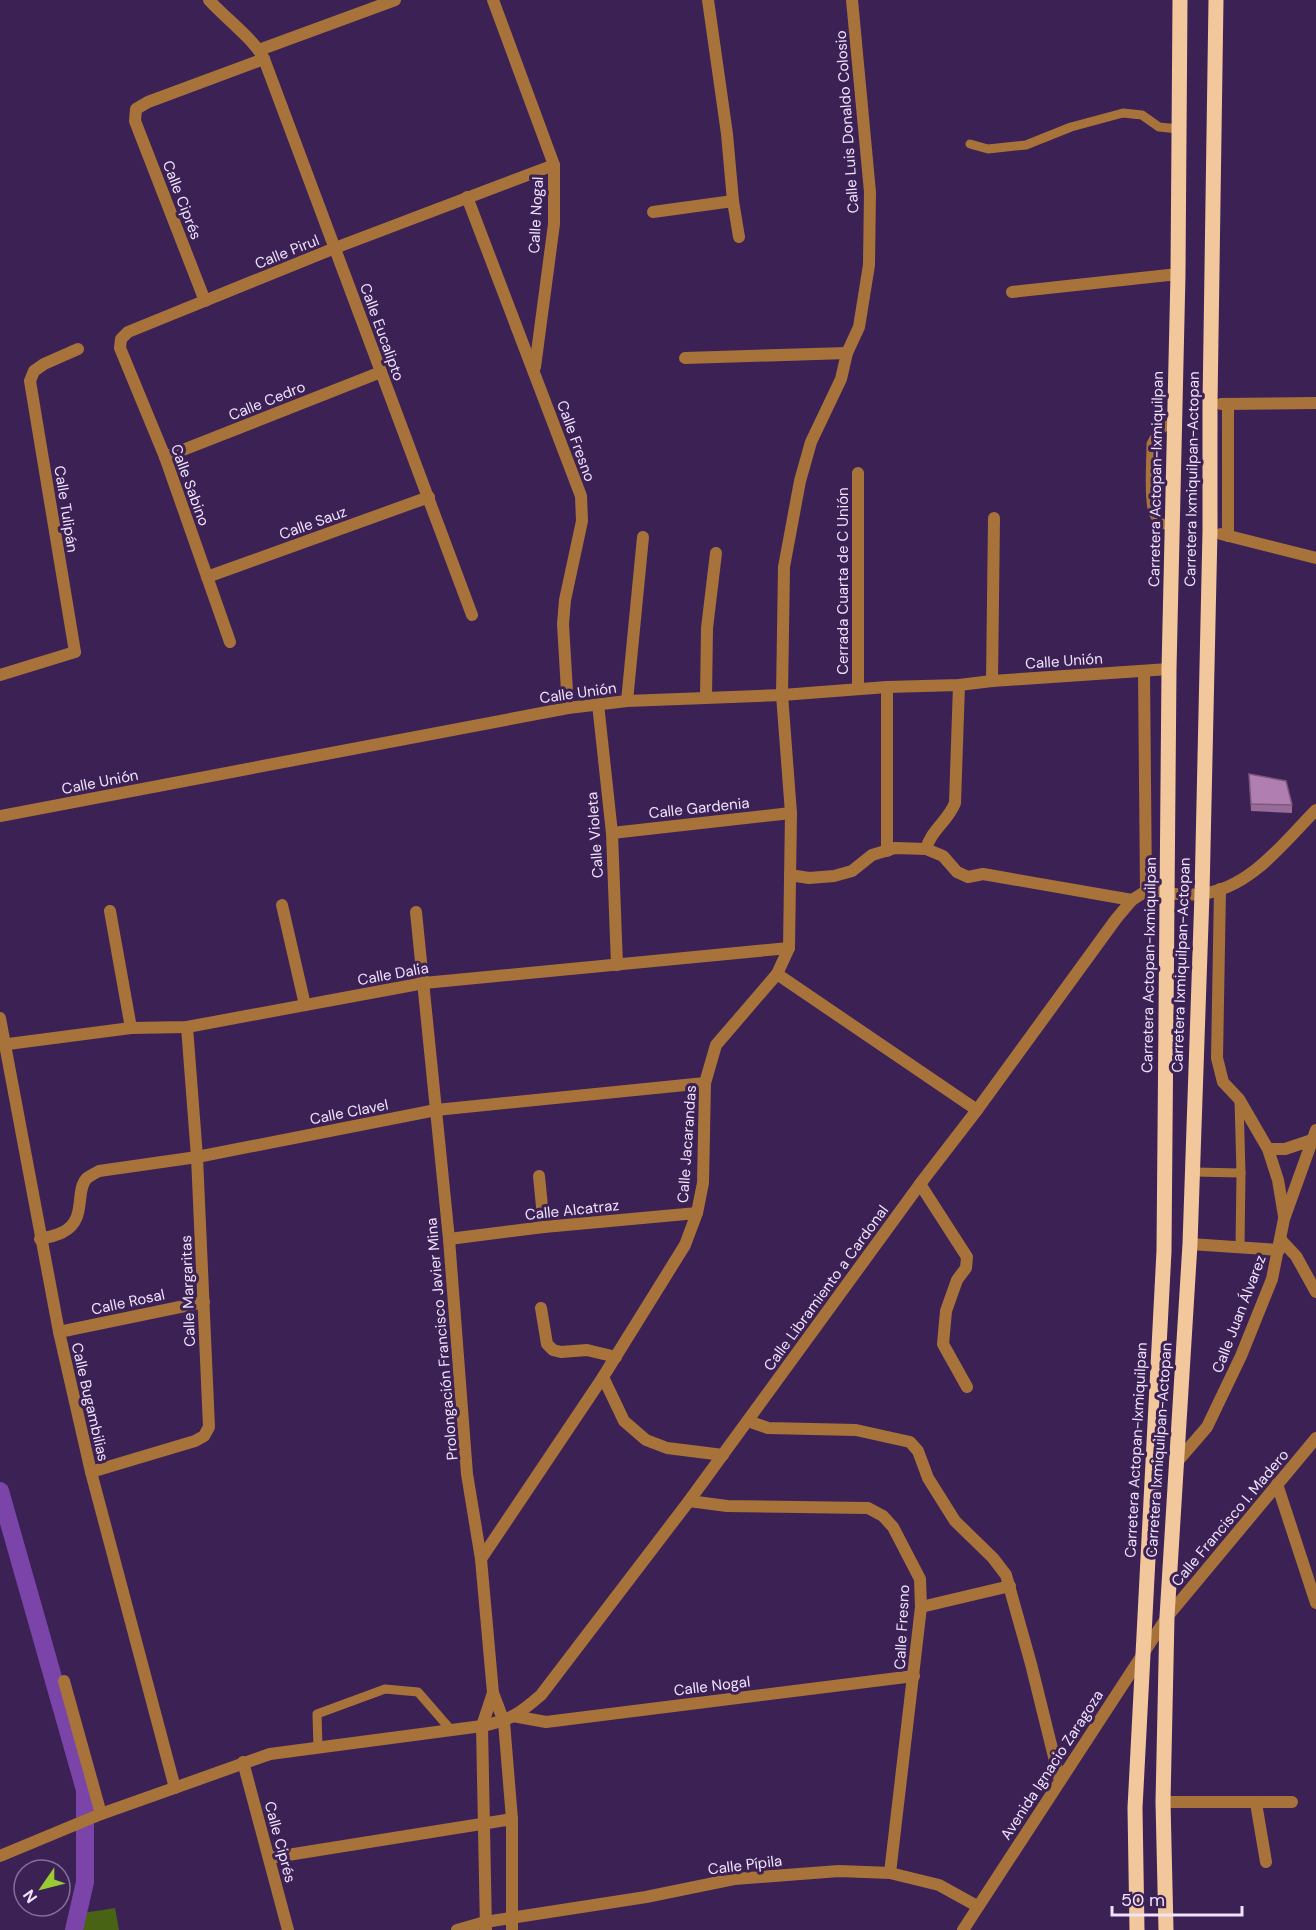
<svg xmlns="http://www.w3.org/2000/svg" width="1316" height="1930" font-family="'DM Sans',sans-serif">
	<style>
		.green { fill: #496315 }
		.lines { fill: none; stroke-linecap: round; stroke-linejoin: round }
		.canal { stroke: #7a44a8; stroke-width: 18 }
		.service { stroke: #a7733b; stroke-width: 9 }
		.minor { stroke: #a7733b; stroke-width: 12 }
		.tertiary { stroke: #a7733b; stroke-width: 12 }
		.primary { stroke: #f2c79c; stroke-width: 15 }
		.wall { fill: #986c98 }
		.building { fill: #b17eb1; stroke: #7c587c; stroke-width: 1.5 }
		.labels { text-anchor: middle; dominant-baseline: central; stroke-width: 6; stroke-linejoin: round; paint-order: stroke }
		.street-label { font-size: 15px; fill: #efe3fd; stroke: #3c2155 }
	</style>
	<rect width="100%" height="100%" fill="#3c2155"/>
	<polygon class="green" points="115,1908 119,1930 74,1930 77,1914"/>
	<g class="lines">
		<polyline class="canal" points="0,1491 85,1790 85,1882 74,1930"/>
		<g class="service">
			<polyline points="970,144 988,149 1026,145 1071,127 1123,113 1142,115 1159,127 1179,129"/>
			<path d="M1173,529C1166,525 1157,522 1154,515C1148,504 1151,458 1151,444C1157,431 1164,427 1176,420"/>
			<polyline points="1193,1172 1241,1173 1239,1100"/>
			<polyline points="1240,1247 1241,1173"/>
			<polyline points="318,1747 317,1714 385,1689 418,1692 451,1730"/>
		</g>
		<g class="minor">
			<path d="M209,0C225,18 254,39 264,59L472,615"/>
			<polyline points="493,0 554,165 554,224 535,367"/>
			<polyline points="708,0 727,134 733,201 739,237"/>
			<polyline points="259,50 395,0"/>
			<polyline points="467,197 581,496 582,521 565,600 563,624 568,708"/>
			<polyline points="653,212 733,201"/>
			<polyline points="1012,292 1178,274"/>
			<polyline points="205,301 135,121 136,109 148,102 264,59"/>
			<polyline points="685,358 847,353"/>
			<polyline points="1221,404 1316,403"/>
			<polyline points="165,457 381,372"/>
			<polyline points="1221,534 1316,558"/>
			<polyline points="1228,536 1228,404"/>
			<polyline points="207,577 429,497"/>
			<polyline points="230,642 165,457 120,348 121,339 128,332 335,248 554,165"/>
			<polyline points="1144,671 1146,891"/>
			<polyline points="0,675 75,652 30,381 34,371 44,364 78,349"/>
			<polyline points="992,681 994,518"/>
			<polyline points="858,689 858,473"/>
			<polyline points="706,697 707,628 716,553"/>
			<polyline points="627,701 643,537"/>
			<polyline points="598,704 612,833 617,965"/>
			<polyline points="0,816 568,708 627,701 782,695 887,687 959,685 992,681 1169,669"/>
			<polyline points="612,833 791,813"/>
			<path d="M926,849C931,830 948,821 955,803L959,685"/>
			<polyline points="887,851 887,687"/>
			<polyline points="790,875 809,878 834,876 852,871 872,855 895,848 926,849 943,856 957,872 968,877 983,874 1132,900"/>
			<polyline points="1220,889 1217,1058 1223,1082 1239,1099 1268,1149 1278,1180 1284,1216"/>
			<polyline points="282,905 305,1005"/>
			<polyline points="110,911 131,1028"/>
			<polyline points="416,912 449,1239 467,1474 481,1559 493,1693 504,1722 512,1819 512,1930"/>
			<polyline points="777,974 977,1110"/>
			<polyline points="0,1018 59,1332 91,1472 175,1788"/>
			<polyline points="0,1045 131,1028 187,1027 424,983 789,948"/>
			<polyline points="1268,1149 1285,1149 1312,1140"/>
			<polyline points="539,1176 544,1227"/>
			<polyline points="920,1184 967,1257 966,1268 957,1280 946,1311 943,1344 967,1387"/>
			<path d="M40,1239C48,1237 56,1236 63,1232C88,1219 74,1191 87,1178C90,1176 95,1173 99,1171L197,1157L436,1110L705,1083"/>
			<polyline points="449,1239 544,1227 697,1213"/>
			<polyline points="1281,1240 1296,1256 1316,1292"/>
			<polyline points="1190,1244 1279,1250"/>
			<polyline points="541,1308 547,1344 553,1350 561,1352 587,1350 616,1357"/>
			<polyline points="59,1332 204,1302"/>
			<polyline points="603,1377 624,1421 646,1440 667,1448 723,1455"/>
			<polyline points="748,1421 768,1428 856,1430 910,1442 918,1451 928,1478 955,1521 993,1558 1006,1575 1031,1664 1060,1781"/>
			<polyline points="1176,1463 1207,1427 1241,1356 1272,1279 1284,1219 1316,1130"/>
			<polyline points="91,1472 195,1441 204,1436 209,1427 197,1157 187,1027"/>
			<polyline points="1277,1484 1316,1603"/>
			<polyline points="689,1501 727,1506 868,1508 883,1516 893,1527 920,1579 921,1607 890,1873"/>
			<polyline points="481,1559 603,1377 685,1245 697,1213 703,1183 705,1083 716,1045 777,974 789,948 791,813 782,695 784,567 800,481 811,442 841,379 847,353 859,327 869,265 870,192 852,0"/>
			<polyline points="921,1607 1010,1586"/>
			<polyline points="1167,1617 1316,1438"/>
			<polyline points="64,1681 101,1814"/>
			<polyline points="513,1716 546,1722 914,1676"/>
			<polyline points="243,1762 288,1930"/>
			<polyline points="1163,1802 1292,1802"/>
			<polyline points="1256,1803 1266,1862"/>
			<polyline points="269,1858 512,1819"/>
			<polyline points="457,1930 485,1922 646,1897 734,1879 839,1871 890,1873 939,1885 977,1906"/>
			<polyline points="486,1930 482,1726 493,1693"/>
		</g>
		<g class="tertiary">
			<path d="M0,1856L101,1814L270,1754L482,1726C511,1720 519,1714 541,1695L689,1501L920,1184L977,1110L1116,919L1132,900L1146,891C1164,893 1184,896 1202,894C1251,888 1284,842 1316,810"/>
			<polyline points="963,1930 1167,1617"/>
		</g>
		<g class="primary">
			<polyline points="1137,1930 1135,1808 1164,1251 1169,669 1178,274 1180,0"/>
			<polyline points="1166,1930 1163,1802 1167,1617 1190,1244 1202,894 1210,531 1210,404 1216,0"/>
		</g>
	</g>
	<polygon class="wall" points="1249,774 1292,805 1292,813 1251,811"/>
	<polygon class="building" points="1249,774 1286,781 1292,805 1251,804"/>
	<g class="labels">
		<g class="street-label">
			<text transform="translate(847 122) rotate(-94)">Calle Luis Donaldo Colosio</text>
			<text transform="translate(182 200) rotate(69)">Calle Ciprés</text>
			<text transform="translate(536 215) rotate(-87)">Calle Nogal</text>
			<text transform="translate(287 252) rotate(-22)">Calle Pirul</text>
			<text transform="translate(382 332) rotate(70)">Calle Eucalipto</text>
			<text transform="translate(267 401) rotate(-22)">Calle Cedro</text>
			<text transform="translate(576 441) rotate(70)">Calle Fresno</text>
			<text transform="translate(1156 479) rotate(-89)">Carretera Actopan-Ixmiquilpan</text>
			<text transform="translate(1192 479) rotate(-89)">Carretera Ixmiquilpan-Actopan</text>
			<text transform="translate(190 485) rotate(70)">Calle Sabino</text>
			<text transform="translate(66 509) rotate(81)">Calle Tulipán</text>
			<text transform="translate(313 523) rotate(-20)">Calle Sauz</text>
			<text transform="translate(843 581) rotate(-90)">Cerrada Cuarta de C Unión</text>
			<text transform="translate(1064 661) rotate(-4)">Calle Unión</text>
			<text transform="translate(578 693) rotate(-8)">Calle Unión</text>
			<text transform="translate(100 782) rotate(-11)">Calle Unión</text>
			<text transform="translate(699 808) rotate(-6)">Calle Gardenia</text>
			<text transform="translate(595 835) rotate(-94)">Calle Violeta</text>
			<text transform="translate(1149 965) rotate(-89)">Carretera Actopan-Ixmiquilpan</text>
			<text transform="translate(1181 965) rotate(-88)">Carretera Ixmiquilpan-Actopan</text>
			<text transform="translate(393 974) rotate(-10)">Calle Dalia</text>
			<text transform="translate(349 1112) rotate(-11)">Calle Clavel</text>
			<text transform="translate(687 1144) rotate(-86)">Calle Jacarandas</text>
			<text transform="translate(572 1210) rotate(-6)">Calle Alcatraz</text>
			<text transform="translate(826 1288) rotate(-54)">Calle Libramiento a Cardonal</text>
			<text transform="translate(188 1291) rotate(-92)">Calle Margaritas</text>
			<text transform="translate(128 1302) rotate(-12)">Calle Rosal</text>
			<text transform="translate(1239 1314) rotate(-69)">Calle Juan Álvarez</text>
			<text transform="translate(442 1339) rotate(-95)">Prolongación Francisco Javier Mina</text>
			<text transform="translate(90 1402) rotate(77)">Calle Bugambilias</text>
			<text transform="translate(1136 1450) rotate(-87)">Carretera Actopan-Ixmiquilpan</text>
			<text transform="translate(1159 1450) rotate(-86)">Carretera Ixmiquilpan-Actopan</text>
			<text transform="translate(1230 1518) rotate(-50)">Calle Francisco I. Madero</text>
			<text transform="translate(902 1627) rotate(-87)">Calle Fresno</text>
			<text transform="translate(712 1686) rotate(-7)">Calle Nogal</text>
			<text transform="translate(1052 1765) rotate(-57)">Avenida Ignacio Zaragoza</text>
			<text transform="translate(280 1842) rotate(75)">Calle Ciprés</text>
			<text transform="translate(745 1865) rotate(-7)">Calle Pípila</text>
		</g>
	</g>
	<g transform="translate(42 1888) rotate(235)"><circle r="28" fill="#3c2155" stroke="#846f98" stroke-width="1.5"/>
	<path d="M0-4.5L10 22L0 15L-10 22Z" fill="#9acb34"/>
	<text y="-9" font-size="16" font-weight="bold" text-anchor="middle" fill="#efe3fd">N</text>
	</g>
	<path d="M1112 1906v9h130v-9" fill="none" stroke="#efe3fd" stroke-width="3"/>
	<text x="1121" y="1906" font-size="18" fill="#efe3fd" stroke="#3c2155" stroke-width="4.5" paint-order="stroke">50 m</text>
</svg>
